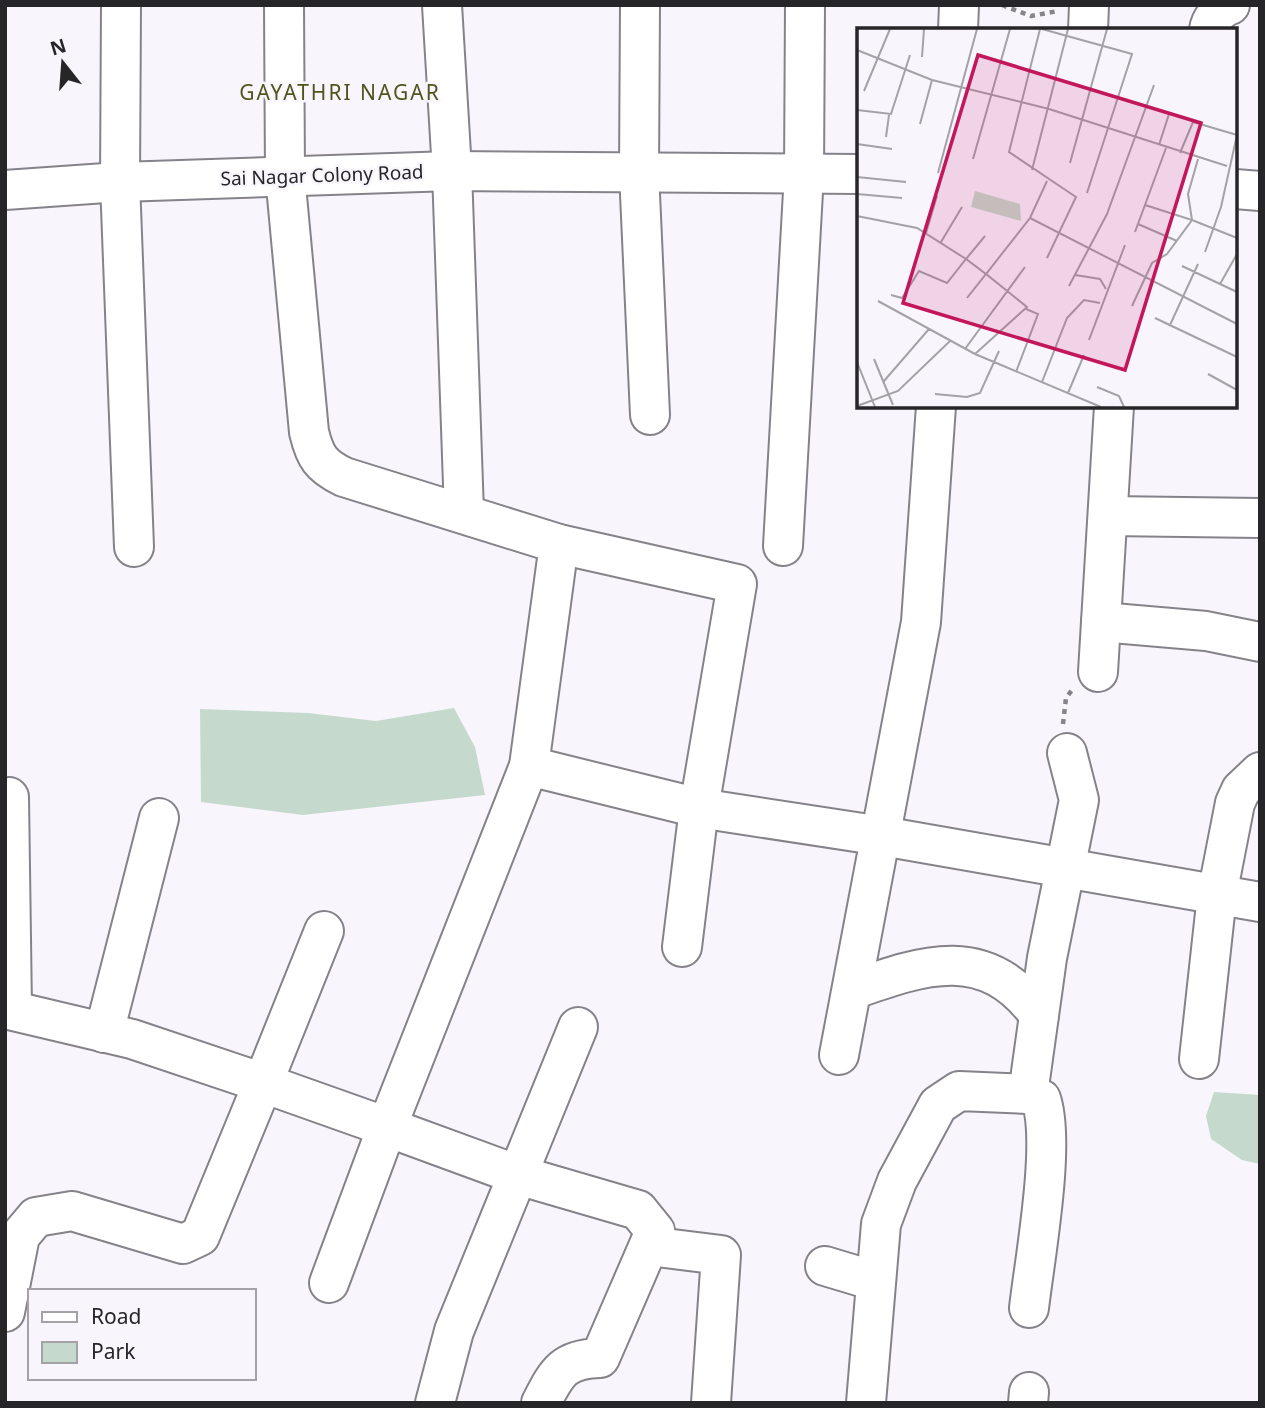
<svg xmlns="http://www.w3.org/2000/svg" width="1265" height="1408" font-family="'Noto Sans',sans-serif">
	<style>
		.green { fill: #c5dacc }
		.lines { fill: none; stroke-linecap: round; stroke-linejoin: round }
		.minor-casing { stroke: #858389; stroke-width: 42 }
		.path { stroke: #868488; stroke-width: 4.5; stroke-dasharray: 5 5; stroke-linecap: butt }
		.minor { stroke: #fff; stroke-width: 38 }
		.labels { text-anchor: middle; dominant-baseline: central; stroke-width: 5; stroke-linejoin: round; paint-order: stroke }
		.street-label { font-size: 19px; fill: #262527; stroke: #f8f5fd }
		.neighbourhood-label { font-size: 21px; letter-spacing: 2px; fill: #4f551b; stroke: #f8f5fd }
		.inset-road { fill: none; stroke: #a4a2a7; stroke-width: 2 }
		.view { fill: #c2185b; fill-opacity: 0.15; stroke: #c2185b; stroke-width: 3.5 }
		.inset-edge { fill: none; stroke: #262527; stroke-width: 3.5 }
	</style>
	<rect width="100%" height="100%" fill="#f8f5fd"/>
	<g class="green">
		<polygon points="454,708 475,747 485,795 303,815 201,802 200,709 308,713 376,721"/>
		<polygon points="1214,1092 1260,1095 1260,1164 1242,1160 1211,1139 1206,1116"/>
	</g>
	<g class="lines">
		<defs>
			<g id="minor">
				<polyline points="121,5 120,182 134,547"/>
				<path d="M284,5L285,175L309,432C315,457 321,466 344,477L559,544L737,584L699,808L682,947"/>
				<polyline points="442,5 452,171 464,513"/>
				<polyline points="640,5 639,172 650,415"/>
				<polyline points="958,30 959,5"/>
				<polyline points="1088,30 1089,5"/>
				<path d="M1209,30C1210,20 1220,8 1230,5"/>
				<polyline points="1235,189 1260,191"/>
				<polyline points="5,190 120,182 452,171 859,174"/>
				<polyline points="1108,516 1260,518"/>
				<polyline points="783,546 804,174 805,5"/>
				<polyline points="1101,622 1206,631 1260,642"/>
				<polyline points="1098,672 1114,406"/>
				<polyline points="529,766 699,808 882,836 1260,902"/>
				<polyline points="9,797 12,1010"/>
				<path d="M852,990C925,964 986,943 1039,1015"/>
				<polyline points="5,1009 132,1039 263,1083 324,931"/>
				<polyline points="104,1033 159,818"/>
				<polyline points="839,1055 921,622 936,406"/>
				<polyline points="1199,1059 1217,895 1235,803 1241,790 1260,772"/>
				<polyline points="1028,1094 1047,958 1079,800 1067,753"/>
				<polyline points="649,1246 721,1255 711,1403"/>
				<polyline points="825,1266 875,1281"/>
				<path d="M329,1283L387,1127L518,1175L638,1210L655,1231L600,1358C563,1359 557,1372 541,1403"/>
				<polyline points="5,1312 20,1236 36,1217 72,1211 183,1244 200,1236 263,1083 387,1127 529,766 559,544"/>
				<polyline points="435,1403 454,1331 578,1027"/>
				<path d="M866,1403L881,1224L897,1181L938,1105L959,1091L1028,1094L1041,1099C1056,1143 1035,1257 1029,1308"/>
				<polyline points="1028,1403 1029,1392"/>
			</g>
		</defs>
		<use href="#minor" class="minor-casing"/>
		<g class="path">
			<polyline points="1002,5 1031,16 1058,11"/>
			<polyline points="1063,724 1066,698 1072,690"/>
		</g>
		<use href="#minor" class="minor"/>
	</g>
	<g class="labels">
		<g class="street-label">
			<text transform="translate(322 175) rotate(-2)">Sai Nagar Colony Road</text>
		</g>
		<g class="neighbourhood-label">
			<text x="340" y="92">GAYATHRI NAGAR</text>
		</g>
	</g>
	<g transform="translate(857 28)">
		<rect width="380" height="380" fill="#f8f5fd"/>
		<path d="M118,163L163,176L164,193L114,179Z" fill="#c5dacc"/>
		<path class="inset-road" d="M183,1L152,124L219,169L190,230M185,1L275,26L230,165M0,22L75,52L192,81L370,138M65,29L67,1M7,63L33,1M0,82L34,86L53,27M63,96L75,52M29,109L32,87M0,116L35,121M302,117L312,86M323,125L336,94L380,107L364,179L348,224M116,131L153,1M341,131L331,166L335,192L380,210M213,135L250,1M175,142L211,1M81,145L120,1M0,149L49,154M0,166L45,170M0,188L60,200L109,231L128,208M173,190L380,296M281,196L320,213M278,204L309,120M69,205L80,168M84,214L105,179M325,238L380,264M218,247L243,251L249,261M363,256L380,226M212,258L250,186L297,57M34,267L45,270L62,243L90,255L109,231L129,246L173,190L190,153M110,270L129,246L170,279L118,326M21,273L118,326L244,379M275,278L295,235L310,226L335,192L288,177M298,290L380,329M313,297L341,236M232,312L268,217M108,321L168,239M17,331L36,377M0,334L18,379M159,344L181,286L169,281M351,346L380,362M27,353L72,301M185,354L210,290L227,272L243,275M240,359L262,368L267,379M211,365L227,327M78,366L110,369L123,365L142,323M0,378L41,363L93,313"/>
		<path class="view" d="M121,27L344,95L268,342L46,275Z"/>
		<rect width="380" height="380" class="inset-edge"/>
	</g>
	<rect width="1265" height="1408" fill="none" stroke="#262527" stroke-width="14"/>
	<rect x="28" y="1289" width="228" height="91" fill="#f8f5fd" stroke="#a4a2a7" stroke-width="2"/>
	<rect x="42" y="1312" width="35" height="10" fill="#ffffff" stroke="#a4a2a7" stroke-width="2"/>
	<text x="91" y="1324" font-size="21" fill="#262527">Road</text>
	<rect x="42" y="1342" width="35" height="21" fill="#c5dacc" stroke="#a4a2a7" stroke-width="2"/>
	<text x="91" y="1359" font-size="21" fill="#262527">Park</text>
	<g transform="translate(63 63) rotate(343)" stroke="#f8f5fd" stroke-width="5" paint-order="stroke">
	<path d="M0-5L12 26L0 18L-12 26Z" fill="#262527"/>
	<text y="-10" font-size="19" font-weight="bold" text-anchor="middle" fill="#262527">N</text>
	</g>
</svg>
